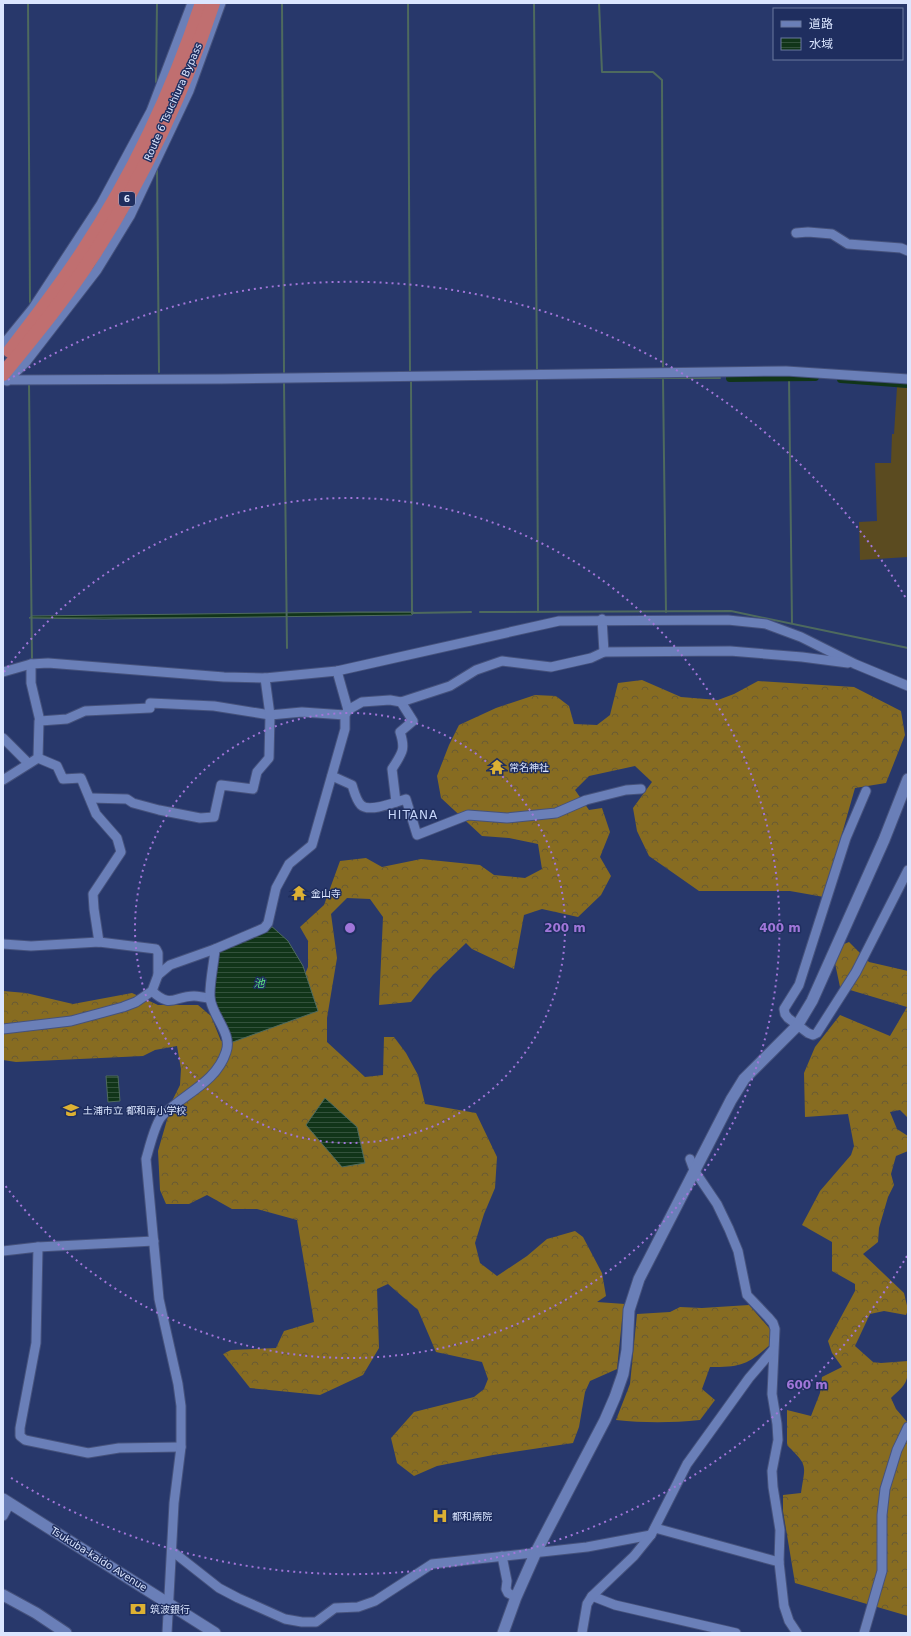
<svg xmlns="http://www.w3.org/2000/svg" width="911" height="1636" font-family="'DejaVu Sans','Noto Sans JP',sans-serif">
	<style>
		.grass { fill: #5b4b20 }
		.forest { fill: url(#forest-crowns) }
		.water { fill: url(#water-rules); stroke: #4e6a5e }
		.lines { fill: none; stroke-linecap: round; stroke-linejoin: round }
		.stream { stroke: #4e6a5e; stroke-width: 2 }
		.canal { stroke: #113519; stroke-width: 8 }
		.minor-casing { stroke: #46527c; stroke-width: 11 }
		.tertiary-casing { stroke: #46527c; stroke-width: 13 }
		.trunk-casing { stroke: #46527c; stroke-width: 16 }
		.minor { stroke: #6a7fb8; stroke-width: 9 }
		.tertiary { stroke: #6a7fb8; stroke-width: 11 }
		.trunk { stroke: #c06f70; stroke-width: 14 }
		.ring { fill: none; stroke: #a176d9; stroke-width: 2; stroke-dasharray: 2 4 }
		.labels { text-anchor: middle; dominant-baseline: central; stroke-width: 3; stroke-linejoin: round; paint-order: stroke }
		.shield { fill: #1f2e5f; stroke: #a3afcf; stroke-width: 1 }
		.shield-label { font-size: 9px; font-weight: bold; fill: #dbe6ff }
		.street-label { font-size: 10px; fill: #dbe6ff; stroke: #1f2e5f }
		.poi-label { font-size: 10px; fill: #dbe6ff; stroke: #1f2e5f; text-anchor: start }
		.water-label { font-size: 11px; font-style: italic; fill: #5de97e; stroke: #1f2e5f }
		.quarter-label { font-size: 12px; letter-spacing: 1px; fill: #c7d6fb; stroke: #1f2e5f }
		.centre { fill: #a176d9; stroke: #1f2e5f; stroke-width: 2 }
		.ring-label { font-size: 12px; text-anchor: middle; font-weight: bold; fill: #a176d9; stroke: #1f2e5f; stroke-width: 3; stroke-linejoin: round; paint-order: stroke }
	</style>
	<defs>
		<pattern id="forest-crowns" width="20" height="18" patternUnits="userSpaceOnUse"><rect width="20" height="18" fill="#876c21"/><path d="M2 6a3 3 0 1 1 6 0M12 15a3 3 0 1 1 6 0" fill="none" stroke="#685a34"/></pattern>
		<pattern id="water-rules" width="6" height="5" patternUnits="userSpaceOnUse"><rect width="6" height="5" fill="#113519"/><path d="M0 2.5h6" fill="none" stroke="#33523c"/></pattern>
	</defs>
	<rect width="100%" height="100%" fill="#28386b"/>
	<polygon class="grass" points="897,387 908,388 908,557 860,560 859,522 877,521 875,463 891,463 892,434 894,434"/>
	<g class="forest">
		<polygon points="642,680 681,697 718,700 734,694 758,681 854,687 901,711 905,735 886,783 855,788 824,897 790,891 699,891 649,856 637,831 633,808 652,782 635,766 589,776 575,790 589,810 602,808 610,832 600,857 611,876 601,895 578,917 542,909 524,915 514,969 472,949 466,943 433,975 411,1002 379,1005 383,917 370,899 347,898 331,914 337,958 327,1018 327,1042 365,1077 383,1075 384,1037 394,1037 406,1053 418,1075 425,1104 476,1113 497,1157 495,1188 484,1214 475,1243 480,1263 497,1276 527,1256 547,1239 575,1231 583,1237 602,1273 606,1296 597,1302 625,1304 622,1320 617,1369 590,1381 585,1392 579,1427 573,1443 493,1455 437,1466 414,1476 397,1463 391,1438 414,1412 474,1397 484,1389 488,1379 482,1362 436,1352 418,1310 388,1284 377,1289 379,1348 363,1375 320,1395 250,1388 223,1354 231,1350 276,1348 284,1331 314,1322 297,1220 257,1209 232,1209 207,1195 189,1204 166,1204 160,1190 158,1151 173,1099 180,1085 181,1069 177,1046 155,1050 143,1056 16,1062 3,1060 3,991 26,993 73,1004 132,993 158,1005 198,1005 211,1016 221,1041 253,1028 295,998 308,967 308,941 300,927 324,905 340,861 366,858 382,867 421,859 480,865 494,875 525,878 542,869 538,844 509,838 482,836 441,798 437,776 449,745 459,725 496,708 535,695 556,696 569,706 574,724 597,725 610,715 618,683"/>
		<path d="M849,942L869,962L908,971V1118L900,1110L890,1112L897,1129L908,1136V1151L896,1156L891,1174L894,1185L888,1197L879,1228L878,1242L863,1254L904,1293L908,1310L906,1315L884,1311L870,1314L855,1346L873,1362L881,1363L908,1361C908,1383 907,1383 891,1398L896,1409L908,1423V1616L795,1583L783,1511V1495L801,1493C805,1464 809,1467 787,1445V1410L811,1416L820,1393L822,1377L842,1367L832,1353L828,1341L855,1291V1284L832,1271V1242L802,1225L820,1191L851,1155L854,1146L848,1114L805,1117L804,1073L815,1047L840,1015L890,1036L907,1007L840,987L832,949Z"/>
		<path d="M749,1305L770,1329L771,1344C747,1365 742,1367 710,1367L702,1389L715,1400L700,1420C671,1423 644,1423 616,1420L630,1384L637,1314L670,1312L680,1307L702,1308Z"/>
	</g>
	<g class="water">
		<polygon points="356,612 414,612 412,615 104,619 29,618 32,616"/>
		<polygon points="269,924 288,941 303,966 318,1011 230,1043 212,998 216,950"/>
		<polygon points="106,1076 118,1076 120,1101 108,1102"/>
		<polygon points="325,1098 357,1127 365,1163 342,1167 306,1125"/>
	</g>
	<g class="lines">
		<g class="stream">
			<polyline points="28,3 30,302"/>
			<polyline points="282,3 284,372"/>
			<polyline points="408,3 410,371"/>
			<polyline points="534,3 537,370"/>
			<polyline points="599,3 602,72 653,72 662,80 663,370"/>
			<polyline points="156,82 157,3"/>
			<polyline points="157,168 159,372"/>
			<polyline points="789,377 792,623"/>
			<polyline points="578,378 720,378"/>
			<polyline points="663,380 666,612"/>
			<polyline points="411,381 412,613"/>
			<polyline points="537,381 538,612"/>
			<polyline points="29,383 32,660"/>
			<polyline points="284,383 287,648"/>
			<polyline points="480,612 731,611 908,648"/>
			<polyline points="412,613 471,612"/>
		</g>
		<g class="canal">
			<polyline points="730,378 815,377"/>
			<polyline points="841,379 908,384"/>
		</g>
		<defs>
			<g id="minor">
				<polyline points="796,233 808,232 832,234 848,244 901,248 908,251"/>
				<polyline points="3,345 33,308 101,204 151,111 192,3"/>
				<polyline points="3,380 221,379 786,371 908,379"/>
				<polyline points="7,381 26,362 97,270 130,216 189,91 221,3"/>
				<polyline points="602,619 604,652"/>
				<polyline points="31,664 31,683 40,721 39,721 38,758"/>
				<polyline points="337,671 348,710"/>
				<polyline points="3,672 31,664 48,663 224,677 265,678 337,671 559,621 728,620 766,624 801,637 855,664 908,686"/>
				<polyline points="40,721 67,719 85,711 150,708 150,703 214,706 270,715 302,712 345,715"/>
				<polyline points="3,738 28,763"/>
				<polyline points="38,758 57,766 63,779 81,778 96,814 117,838 121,852 93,894 94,909 99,942"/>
				<path d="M332,776L352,785C354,791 356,800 361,805C369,813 396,802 406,799L417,835L468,815L507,818L556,813L586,800L626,790L641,789"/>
				<polyline points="3,780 38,758"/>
				<polyline points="866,791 846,838 799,985 784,1009 785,1014 788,1018 808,1033 813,1035 817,1033 856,972 908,870"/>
				<polyline points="90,798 127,799 133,803 159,810 200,818 214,817 221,785 253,789 257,772 269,758 270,715 265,678"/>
				<path d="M396,802L392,769C402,753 406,750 400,732L413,721L401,702"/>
				<polyline points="3,944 31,946 99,942 156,949 158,953 158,975 152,991 136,1002 123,1007 71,1021 3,1029"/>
				<polyline points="158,975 170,965 215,949 264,928 268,923 276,888 289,864 312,845 345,729 345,715 348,710 362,702 390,700 401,702 450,686 476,670 502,661 551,667 591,658 604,652 730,651 802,657 848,663"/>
				<path d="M152,991C171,1009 174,996 194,996C199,996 205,998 210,998"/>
				<polyline points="690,1159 694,1170 717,1204 729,1229 738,1251 747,1295 768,1317 773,1323 775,1329 772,1394 777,1424 778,1440 772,1471 773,1487 780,1530 779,1562 784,1606 789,1621 797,1633"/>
				<polyline points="38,1247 36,1343 20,1428 20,1436 25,1440 88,1453 119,1448 181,1447"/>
				<polyline points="3,1251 38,1247 154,1241"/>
				<polyline points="3,1516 10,1503"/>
				<polyline points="655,1528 779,1562"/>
				<polyline points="172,1551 219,1588 238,1598 285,1619 302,1622 316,1622 335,1608 358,1607 375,1601 432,1564 587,1547 651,1535"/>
				<polyline points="502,1556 507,1581 506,1589 508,1593 516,1597"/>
				<polyline points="592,1596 615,1605 736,1633"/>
				<path d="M167,1633L174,1503L181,1447V1406L178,1384L159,1299L146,1159C149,1149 155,1123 162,1116C183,1094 216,1083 226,1052C233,1034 212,1016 210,998C209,984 214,963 215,949"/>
				<polyline points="582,1633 587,1604 592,1596 634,1556 651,1535 687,1464 749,1378 773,1350"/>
				<polyline points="864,1633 882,1571 882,1515 885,1489 897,1450 908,1427"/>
			</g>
			<g id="tertiary">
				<polyline points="3,1499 215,1633"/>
				<polyline points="3,1595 36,1613 66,1633"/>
				<polyline points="503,1633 516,1597 536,1552 605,1420 615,1397 623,1374 627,1350 629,1310 639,1279 731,1100 744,1079 797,1026 812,1001 884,840 908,779"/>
			</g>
			<g id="trunk">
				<path d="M10,351C35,318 61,285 83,251C134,174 173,90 202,3"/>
				<path d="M3,374C35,335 67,296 94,254C144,176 184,91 213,3"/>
			</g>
		</defs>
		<use href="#minor" class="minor-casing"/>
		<use href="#tertiary" class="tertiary-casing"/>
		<use href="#trunk" class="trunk-casing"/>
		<use href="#minor" class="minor"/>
		<use href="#tertiary" class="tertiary"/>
		<use href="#trunk" class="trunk"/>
	</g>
	<g class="ring">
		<circle cx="350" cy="928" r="215"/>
		<path d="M4 672A430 430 0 1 1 4 1184"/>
		<path d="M907 1256A646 646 0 0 1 8 1476M8 380A646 646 0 0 1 907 600"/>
	</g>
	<defs>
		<symbol id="temple-bare" viewBox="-9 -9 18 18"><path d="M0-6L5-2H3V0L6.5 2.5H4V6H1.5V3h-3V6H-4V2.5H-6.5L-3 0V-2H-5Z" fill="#ddb133" stroke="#1f2e5f" stroke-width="2.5" paint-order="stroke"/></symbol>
		<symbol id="school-bare" viewBox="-9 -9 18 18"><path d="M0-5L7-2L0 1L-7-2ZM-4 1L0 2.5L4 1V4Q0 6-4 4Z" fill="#ddb133" stroke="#1f2e5f" stroke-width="2.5" paint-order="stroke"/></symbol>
		<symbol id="hospital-bare" viewBox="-9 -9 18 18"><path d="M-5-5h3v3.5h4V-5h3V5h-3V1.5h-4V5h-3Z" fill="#ddb133" stroke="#1f2e5f" stroke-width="2.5" paint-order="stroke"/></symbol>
		<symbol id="bank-bare" viewBox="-9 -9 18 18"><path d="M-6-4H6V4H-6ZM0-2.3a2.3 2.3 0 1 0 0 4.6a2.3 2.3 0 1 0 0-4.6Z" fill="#ddb133" stroke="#1f2e5f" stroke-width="2.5" paint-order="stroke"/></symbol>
	</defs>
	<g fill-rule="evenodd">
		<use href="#temple-bare" x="486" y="756" width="22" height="22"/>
		<use href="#temple-bare" x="288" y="882" width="22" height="22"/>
		<use href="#school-bare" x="60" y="1099" width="22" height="22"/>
		<use href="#hospital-bare" x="429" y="1505" width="22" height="22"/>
		<use href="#bank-bare" x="127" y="1598" width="22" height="22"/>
	</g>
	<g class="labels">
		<rect class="shield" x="119" y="192" width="16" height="14" rx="3"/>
		<g class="shield-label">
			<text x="127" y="199">6</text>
		</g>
		<g class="street-label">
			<text transform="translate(173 102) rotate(-66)">Route 6 Tsuchiura Bypass</text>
			<text transform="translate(99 1559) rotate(32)">Tsukuba-kaido Avenue</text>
		</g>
		<g class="poi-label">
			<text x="509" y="767">常名神社</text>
			<text x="311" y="893">金山寺</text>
			<text x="83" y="1110">土浦市立 都和南小学校</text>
			<text x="452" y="1516">都和病院</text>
			<text x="150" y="1609">筑波銀行</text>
		</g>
		<g class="water-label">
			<text x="259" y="983">池</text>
		</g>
		<g class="quarter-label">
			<text x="413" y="815">HITANA</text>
		</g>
	</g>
	<circle cx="350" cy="928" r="6" class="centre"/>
	<g class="ring-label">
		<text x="565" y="932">200 m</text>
		<text x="780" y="932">400 m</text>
		<text x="807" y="1389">600 m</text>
	</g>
	<rect width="911" height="1636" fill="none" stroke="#dbe6ff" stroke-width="8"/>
	<rect x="773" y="8" width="130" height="52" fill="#1f2e5f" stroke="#6a789f"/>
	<rect x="781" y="21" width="20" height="6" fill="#6a7fb8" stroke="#6a789f"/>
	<text x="809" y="28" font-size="12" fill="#dbe6ff">道路</text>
	<rect x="781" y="38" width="20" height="12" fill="url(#water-rules)" stroke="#6a789f"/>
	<text x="809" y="48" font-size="12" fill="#dbe6ff">水域</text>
</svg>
